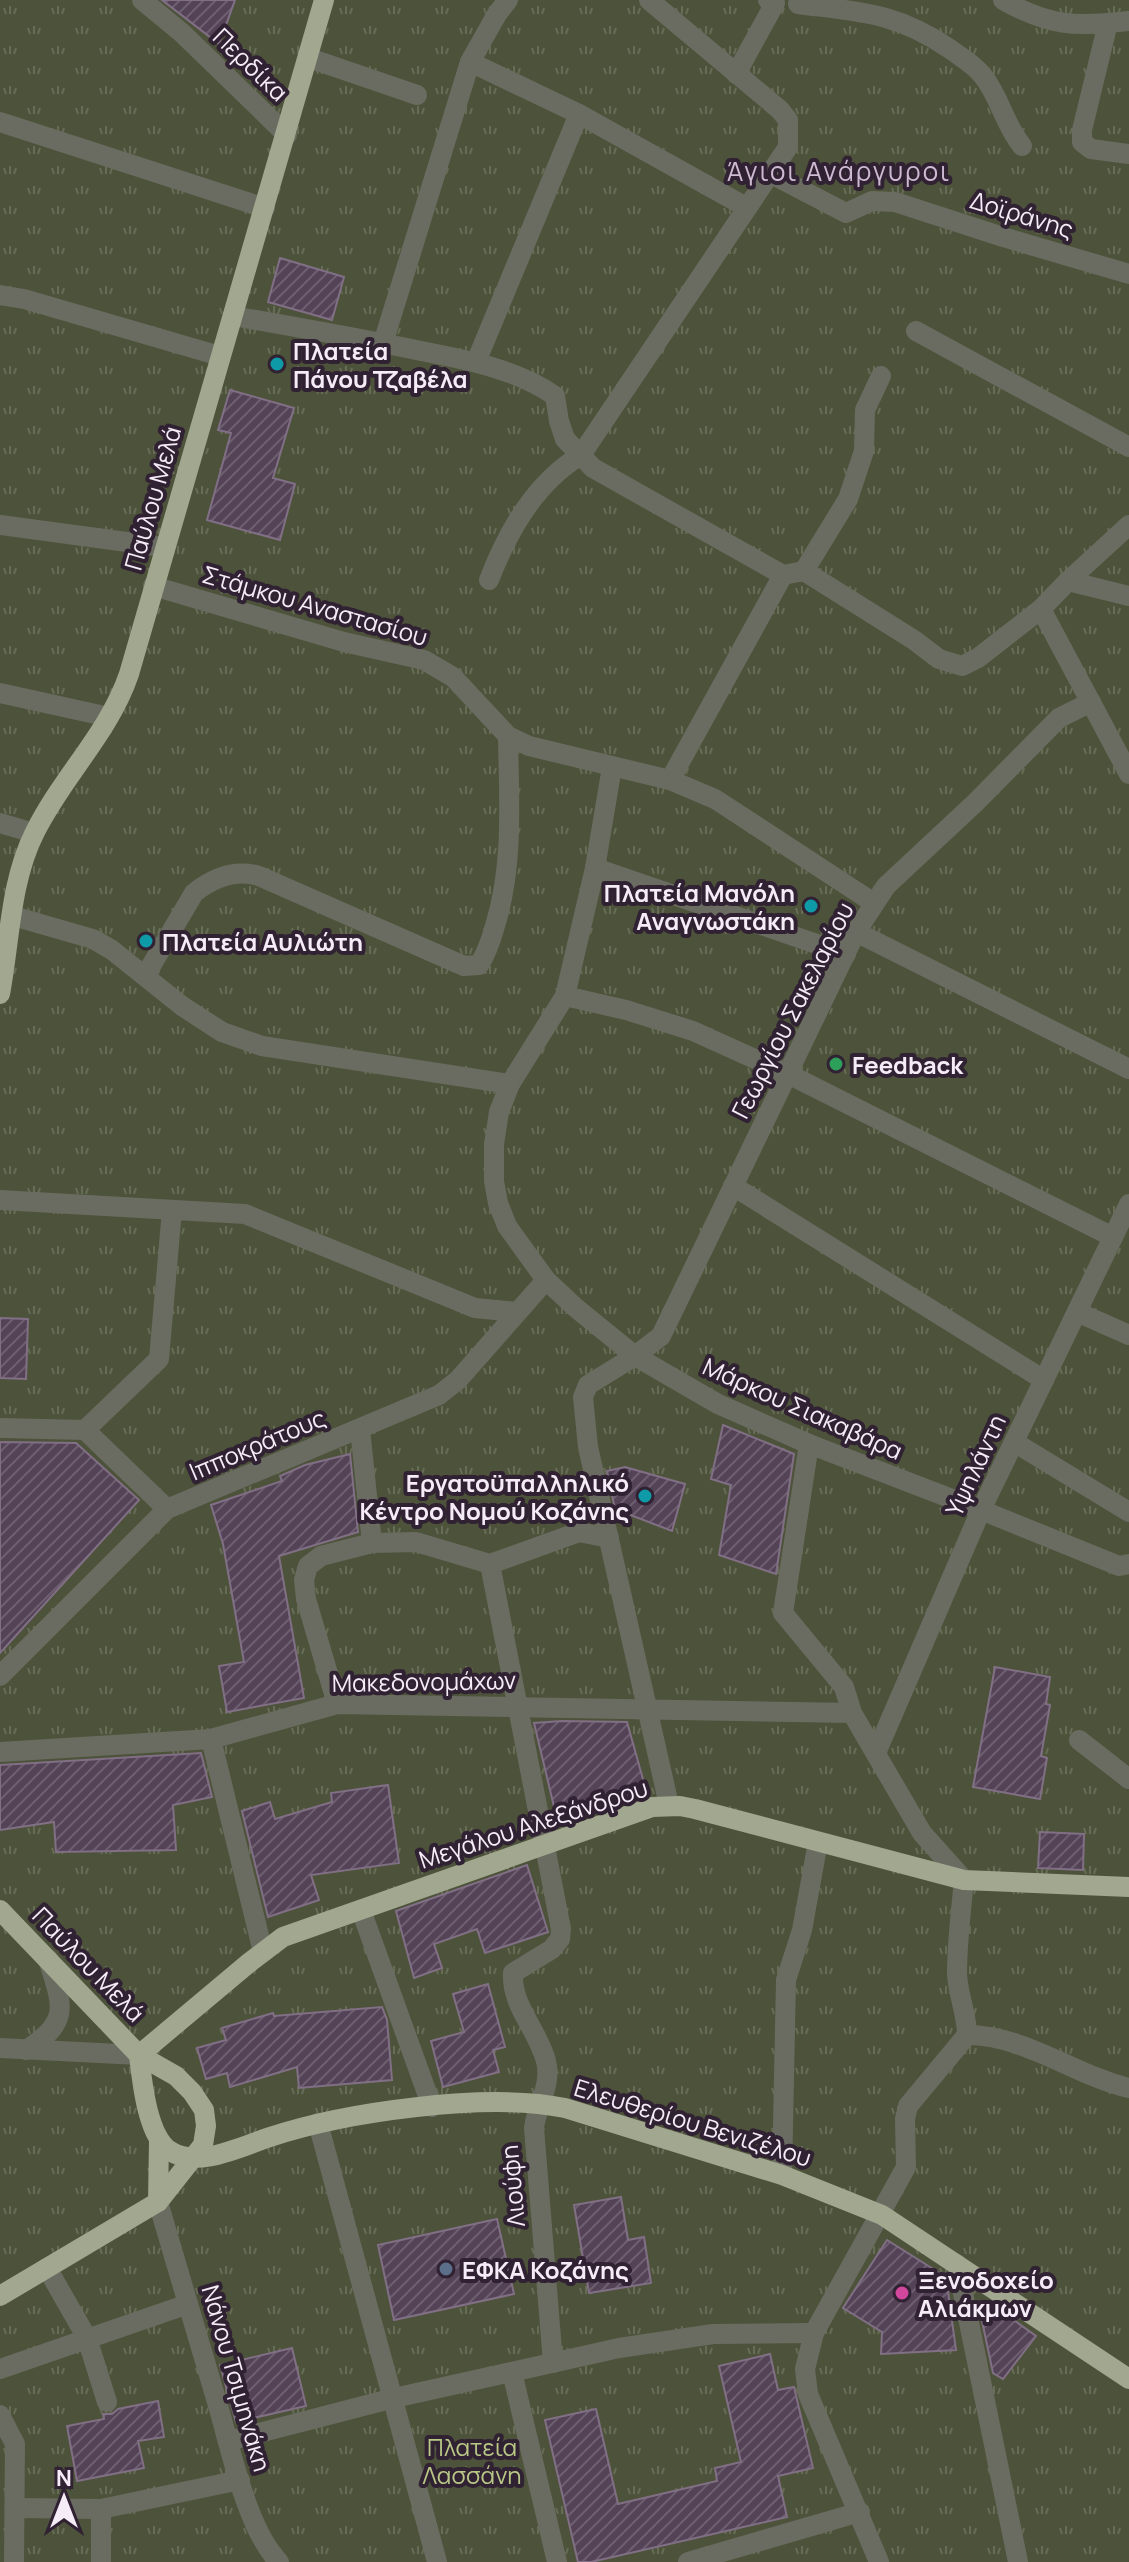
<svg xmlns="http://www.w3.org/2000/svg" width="1129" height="2562" font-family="Manrope,sans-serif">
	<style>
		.park { fill: url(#park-tufts) }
		.building { fill: url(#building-hatch); stroke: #816f85; stroke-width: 2 }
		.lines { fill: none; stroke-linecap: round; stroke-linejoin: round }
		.minor { stroke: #6a6c61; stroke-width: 20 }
		.major { stroke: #a2a78f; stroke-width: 20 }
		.culture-dot { fill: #0f9aa8; stroke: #302133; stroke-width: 3 }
		.leisure-dot { fill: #2e9e5b; stroke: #302133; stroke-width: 3 }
		.service-dot { fill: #5c6f8a; stroke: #302133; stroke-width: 3 }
		.hotel-dot { fill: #d1479c; stroke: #302133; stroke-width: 3 }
		.labels { text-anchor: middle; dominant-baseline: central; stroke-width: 8; stroke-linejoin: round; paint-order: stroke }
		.street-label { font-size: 24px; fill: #f6ecf8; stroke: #302133 }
		.poi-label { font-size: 24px; font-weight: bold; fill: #f6ecf8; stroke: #302133; text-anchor: start }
		.park-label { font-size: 24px; fill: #b9c886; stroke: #302133 }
		.neighbourhood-label { font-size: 26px; letter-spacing: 2px; fill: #cebad2; stroke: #302133 }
	</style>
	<defs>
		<pattern id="park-tufts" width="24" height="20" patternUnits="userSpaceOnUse" patternTransform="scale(2)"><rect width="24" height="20" fill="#4d533a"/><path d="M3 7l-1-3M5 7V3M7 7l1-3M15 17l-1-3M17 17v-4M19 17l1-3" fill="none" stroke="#676c57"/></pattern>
		<pattern id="building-hatch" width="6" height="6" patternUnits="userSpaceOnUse" patternTransform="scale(2)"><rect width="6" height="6" fill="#544357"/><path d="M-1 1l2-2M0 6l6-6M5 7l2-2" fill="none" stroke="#6d5e70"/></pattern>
	</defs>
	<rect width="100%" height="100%" fill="#3a2a3e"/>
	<rect class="park" x="0" y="0" width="1129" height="2562"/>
	<g class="building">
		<polygon points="162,0 235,0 219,44"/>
		<polygon points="280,258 344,277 332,320 268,302"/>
		<polygon points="230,390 294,408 273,478 295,484 280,540 207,520 231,433 218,430"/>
		<polygon points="0,1318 28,1319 26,1379 0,1378"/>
		<polygon points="723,1425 794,1454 776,1574 719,1555 731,1485 711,1479"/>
		<polygon points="0,1442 76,1443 139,1500 0,1653"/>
		<polygon points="350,1454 358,1532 279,1556 304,1698 227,1712 219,1666 244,1662 223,1544 211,1505 282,1481 280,1476 305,1465"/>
		<polygon points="625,1467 685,1484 672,1531 615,1509 607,1471"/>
		<polygon points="995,1667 1050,1677 1046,1704 1050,1705 1041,1756 1047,1758 1040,1799 973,1787"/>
		<polygon points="562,1721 627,1722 646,1790 556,1815 534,1723"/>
		<polygon points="201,1753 212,1797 173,1805 176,1850 56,1852 54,1822 0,1830 0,1765"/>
		<polygon points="388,1785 399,1863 311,1875 319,1900 268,1917 242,1811 270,1802 275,1819 332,1802 331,1793"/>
		<polygon points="1040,1832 1084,1834 1083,1870 1038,1868"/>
		<polygon points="527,1865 548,1932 485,1953 477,1929 434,1944 442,1968 414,1978 396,1911"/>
		<polygon points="488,1984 505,2047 493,2050 499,2072 443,2087 431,2041 464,2032 453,1994"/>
		<polygon points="382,2007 387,2020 392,2080 299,2088 297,2067 230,2087 227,2073 206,2079 197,2048 226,2040 222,2028 273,2013 274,2016"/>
		<polygon points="621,2197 628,2240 644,2237 651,2283 589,2293 574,2205"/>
		<polygon points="497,2219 514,2294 394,2320 378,2245"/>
		<polygon points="887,2240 946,2277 956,2350 881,2354 882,2332 843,2308"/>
		<polygon points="990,2303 1036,2336 1003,2379 993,2373 981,2316"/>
		<polygon points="292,2348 306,2406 236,2422 220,2365"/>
		<polygon points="770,2354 778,2390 794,2387 813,2468 778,2476 787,2517 591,2562 578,2562 545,2420 596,2409 618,2504 717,2481 715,2468 741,2462 719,2366"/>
		<polygon points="158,2401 164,2437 138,2441 144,2468 77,2481 67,2426 104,2419 103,2414 112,2414 118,2409"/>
	</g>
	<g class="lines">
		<g class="minor">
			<polyline points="142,0 182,33 287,135"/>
			<path d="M1003,0C1050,27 1077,27 1129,21"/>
			<path d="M798,4C860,12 896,12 950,49C961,57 975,65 983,76C1000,97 1004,124 1022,146"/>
			<polyline points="1108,23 1082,130 1082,142 1091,149 1129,154"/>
			<polyline points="309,58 417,95"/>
			<polyline points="470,62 579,114 746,207"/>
			<polyline points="736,74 775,3 768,0"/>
			<polyline points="0,122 265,208"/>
			<polyline points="771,174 846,213 872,201 895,202 1003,237 1129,274"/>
			<polyline points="0,295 24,299 220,356"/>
			<path d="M233,316C296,327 359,338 421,351C467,360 516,369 555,396L559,421L565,439L593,468L783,575L804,571L914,640L939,659L962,666L978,658L1041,609L1068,581L1129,525"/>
			<polyline points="916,331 1129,447"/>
			<polyline points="383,343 470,62 497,14 508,0"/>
			<polyline points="476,362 579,114"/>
			<polyline points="0,525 164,547"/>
			<polyline points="804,571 848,499 864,451 865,410 881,376"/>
			<path d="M489,580C508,531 535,483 581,455L788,147V120L780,110L649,0"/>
			<polyline points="1068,581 1129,596"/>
			<polyline points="153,586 344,642 424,660 453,677 508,736 529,746 670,780 715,799 874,903"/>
			<polyline points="1041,609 1129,774"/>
			<polyline points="0,693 109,717"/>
			<polyline points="612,767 595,868 565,996 510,1084 499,1112 494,1144 494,1181 498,1203 507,1226 546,1280 576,1308 635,1356 718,1404 809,1444 981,1510 1119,1566 1129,1564"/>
			<polyline points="670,780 783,575"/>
			<polyline points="0,823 34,833"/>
			<polyline points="595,868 846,954"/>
			<polyline points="13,916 93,939 112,950 182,1006 222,1032 262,1046 510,1084"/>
			<polyline points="856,932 1129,1069"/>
			<path d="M145,976L194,893C213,878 235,869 259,876L464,966L479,965C487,953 491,940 495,926C514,864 509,800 508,736"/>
			<polyline points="565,996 626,1010 693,1031 788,1074 1113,1237"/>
			<polyline points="733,1186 1044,1380"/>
			<polyline points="0,1200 245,1214 475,1308 517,1312"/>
			<polyline points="1077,1312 1129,1335"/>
			<polyline points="0,1428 85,1430 167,1509"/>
			<polyline points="360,1429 372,1543"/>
			<polyline points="85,1430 159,1359 172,1210"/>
			<polyline points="1014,1442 1129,1512"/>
			<path d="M809,1444L783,1613L844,1687L852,1713L922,1833L964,1880C961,1911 957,1943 957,1974C958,1995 967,2014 967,2035L908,2106L905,2119L906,2167L814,2333L805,2369L808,2394L879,2562"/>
			<path d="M490,1564L561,1929L560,1939L552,1949L513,1973C511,2006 538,2030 546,2061C552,2086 537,2104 534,2128L553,2363"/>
			<polyline points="0,1676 167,1509 439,1395 458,1380 546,1280"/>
			<polyline points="337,1704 306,1599 304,1580 308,1566 321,1556 372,1543 416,1542 490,1564 579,1532 609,1538"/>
			<polyline points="211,1739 263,1952"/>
			<polyline points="1079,1740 1129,1779"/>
			<polyline points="0,1752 211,1739 337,1704 852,1713"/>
			<polyline points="876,1753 981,1510 1129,1204"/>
			<polyline points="669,1805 588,1447 583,1397 588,1385 635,1356 661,1336 856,932 886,886 975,803 1059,718 1091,702"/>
			<polyline points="361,1910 432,2107"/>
			<path d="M967,2035C1025,2035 1074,2075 1129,2088"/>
			<polyline points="0,2048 139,2055"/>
			<path d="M26,2050C72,2021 62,2005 48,1959"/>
			<polyline points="318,2123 437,2562"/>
			<polyline points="782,2175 786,1980 802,1930 818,1842"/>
			<path d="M158,2202C179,2271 199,2340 219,2409C231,2451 248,2531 279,2562"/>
			<polyline points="957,2264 1018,2562"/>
			<polyline points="47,2268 87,2338 107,2402"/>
			<polyline points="0,2369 188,2304"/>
			<polyline points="512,2372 557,2562"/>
			<polyline points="0,2415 15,2444 14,2562"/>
			<polyline points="228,2441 394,2398 619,2348 713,2334 814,2333"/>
			<polyline points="15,2508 101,2509 240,2480"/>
			<polyline points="101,2509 101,2562"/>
			<polyline points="688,2562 860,2512"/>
		</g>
		<g class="major">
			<path d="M0,994C10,941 10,881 35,832C62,777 109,733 129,674L324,0"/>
			<polyline points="0,1910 139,2055 176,2076 192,2092 204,2110 206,2126 203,2145 158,2202 0,2296"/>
			<path d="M139,2055C142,2081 147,2136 170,2151C198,2169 242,2146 270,2137C346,2112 486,2092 565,2108L782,2175L882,2215L1129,2379"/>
			<polyline points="139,2055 250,1962 283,1937 652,1807 680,1806 695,1809 964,1880 1129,1887"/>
			<polyline points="158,2202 159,2141"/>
		</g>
	</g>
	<g class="culture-dot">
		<circle cx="277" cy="364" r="8"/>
		<circle cx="811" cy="906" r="8"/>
		<circle cx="146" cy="941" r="8"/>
		<circle cx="645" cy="1496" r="8"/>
	</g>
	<circle class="leisure-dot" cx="836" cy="1064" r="8"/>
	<circle class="service-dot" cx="446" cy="2269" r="8"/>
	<circle class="hotel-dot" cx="902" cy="2293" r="8"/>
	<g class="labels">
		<g class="street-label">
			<text transform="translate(251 64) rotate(44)">Περδίκα</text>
			<text transform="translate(1022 214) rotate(17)">Δοϊράνης</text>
			<text transform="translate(152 498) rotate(-74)">Παύλου Μελά</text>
			<text transform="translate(315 605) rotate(16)">Στάμκου Αναστασίου</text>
			<text transform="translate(792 1010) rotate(-63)">Γεωργίου Σακελαρίου</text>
			<text transform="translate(803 1408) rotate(24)">Μάρκου Σιακαβάρα</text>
			<text transform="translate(257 1444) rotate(-23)">Ιπποκράτους</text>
			<text transform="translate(975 1465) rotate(-65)">Υψηλάντη</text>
			<text transform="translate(424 1681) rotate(-1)">Μακεδονομάχων</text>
			<text transform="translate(533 1823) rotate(-18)">Μεγάλου Αλεξάνδρου</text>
			<text transform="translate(89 1964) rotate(46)">Παύλου Μελά</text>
			<text transform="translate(693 2122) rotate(17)">Ελευθερίου Βενιζέλου</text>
			<text transform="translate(512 2186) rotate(-95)">Λιούφη</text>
			<text transform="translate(237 2378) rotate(74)">Νάνου Τσιμηνάκη</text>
		</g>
		<g class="poi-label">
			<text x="293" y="350">Πλατεία<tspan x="293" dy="28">Πάνου Τζαβέλα</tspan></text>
			<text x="795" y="892" text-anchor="end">Πλατεία Μανόλη<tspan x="795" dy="28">Αναγνωστάκη</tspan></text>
			<text x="162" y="941">Πλατεία Αυλιώτη</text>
			<text x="852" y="1064">Feedback</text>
			<text x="629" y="1482" text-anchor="end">Εργατοϋπαλληλικό<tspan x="629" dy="28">Κέντρο Νομού Κοζάνης</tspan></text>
			<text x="462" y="2269">ΕΦΚΑ Κοζάνης</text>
			<text x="918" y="2279">Ξενοδοχείο<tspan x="918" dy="28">Αλιάκμων</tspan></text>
		</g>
		<g class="park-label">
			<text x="472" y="2446">Πλατεία<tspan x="472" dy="28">Λασσάνη</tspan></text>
		</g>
		<g class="neighbourhood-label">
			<text x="839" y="171">Άγιοι Ανάργυροι</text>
		</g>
	</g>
	<g transform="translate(64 2498)" stroke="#302133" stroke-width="6" paint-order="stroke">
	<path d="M0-6L14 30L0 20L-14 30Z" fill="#f6ecf8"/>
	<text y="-12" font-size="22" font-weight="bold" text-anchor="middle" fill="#f6ecf8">N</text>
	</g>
</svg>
